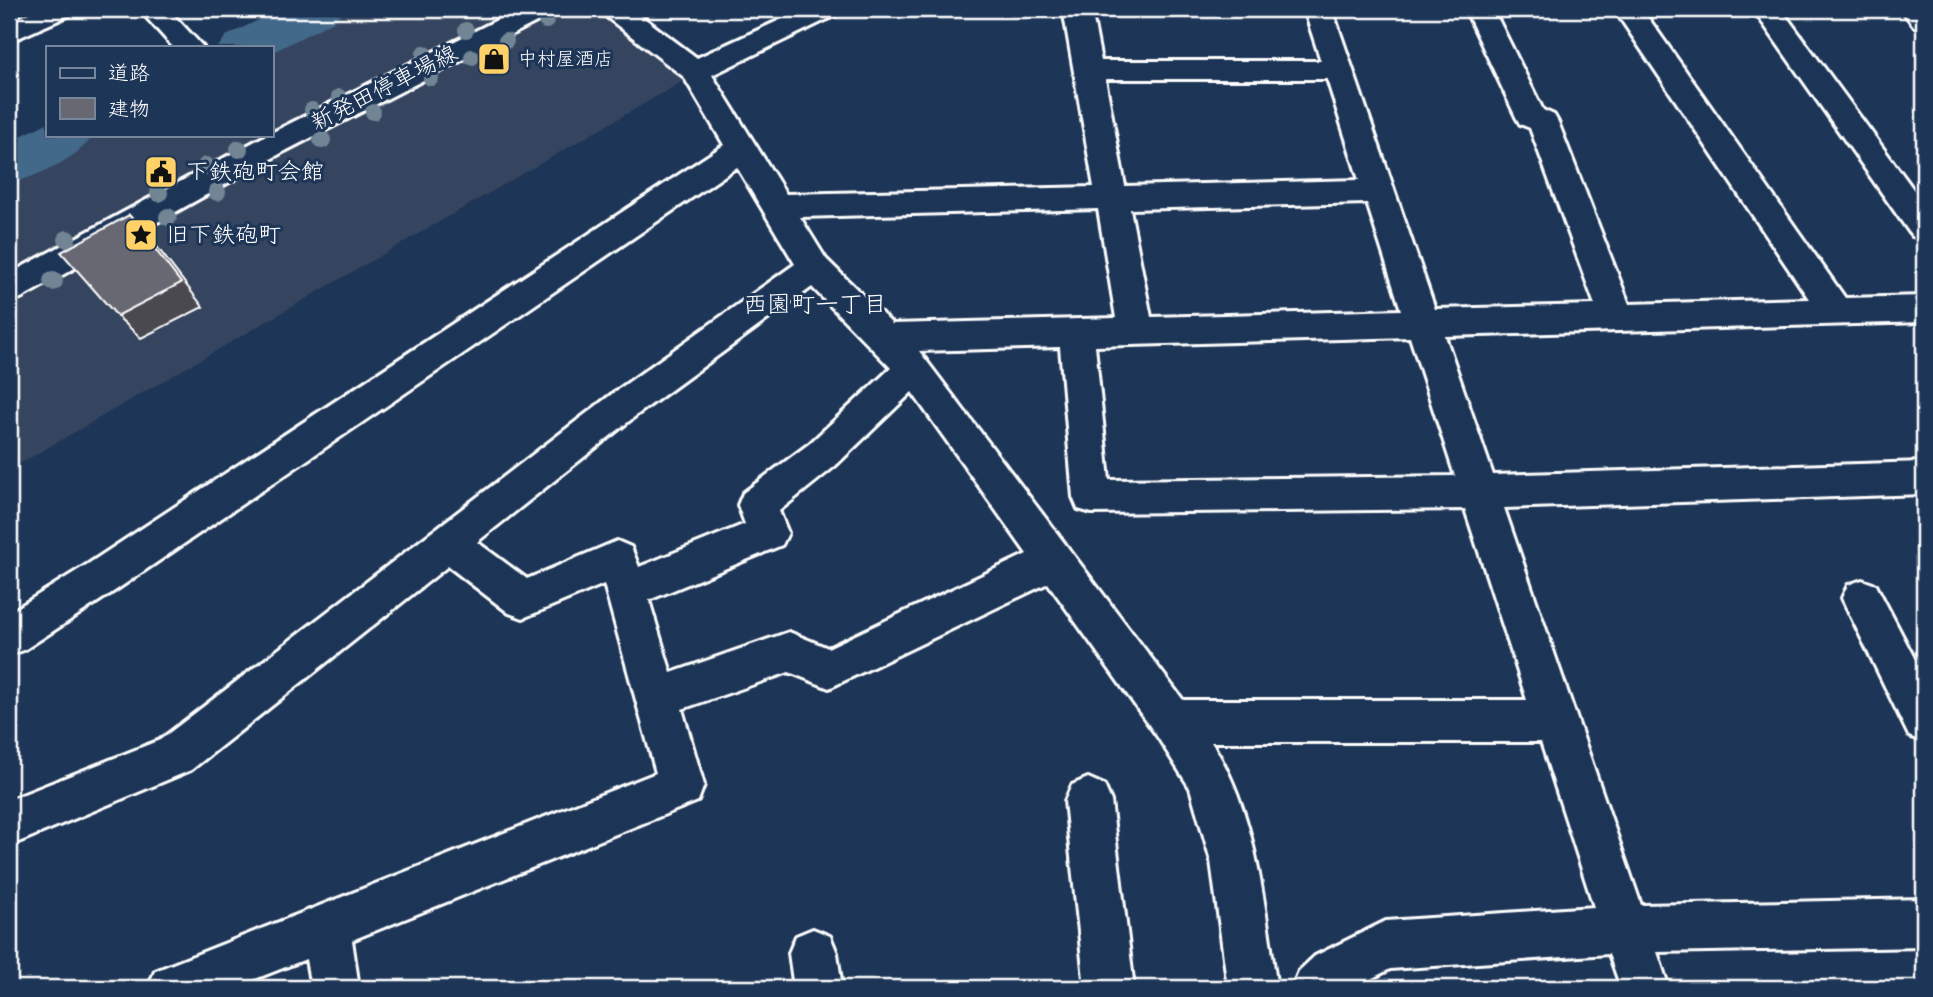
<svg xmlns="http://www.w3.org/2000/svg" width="1933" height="997" font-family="'Balsamiq Sans','Klee One',sans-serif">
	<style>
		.built { fill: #34445f }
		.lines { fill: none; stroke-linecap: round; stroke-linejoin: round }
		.river { fill: #43688a; fill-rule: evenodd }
		.minor-casing { stroke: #fff; stroke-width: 6 }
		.major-casing { stroke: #fff; stroke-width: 6 }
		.minor { fill: #1d3557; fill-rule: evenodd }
		.major { fill: #1d3557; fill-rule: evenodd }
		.tree { fill: #718595 }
		.shaded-wall { fill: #494950; stroke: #fff; stroke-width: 2 }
		.building { fill: #686872; stroke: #fff; stroke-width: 2 }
		.labels { text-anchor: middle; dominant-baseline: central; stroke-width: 6; stroke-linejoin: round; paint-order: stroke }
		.far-poi-label { font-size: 19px; fill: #fff; stroke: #1d3557; text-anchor: start }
		.street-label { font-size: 23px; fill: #fff; stroke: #1d3557 }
		.poi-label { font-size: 23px; fill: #fff; stroke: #1d3557; text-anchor: start }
		.neighbourhood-label { font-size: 24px; fill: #fff; stroke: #1d3557 }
	</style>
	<rect width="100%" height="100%" fill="#1d3557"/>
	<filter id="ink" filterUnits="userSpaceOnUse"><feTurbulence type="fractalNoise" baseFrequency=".0143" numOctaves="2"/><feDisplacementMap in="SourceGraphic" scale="14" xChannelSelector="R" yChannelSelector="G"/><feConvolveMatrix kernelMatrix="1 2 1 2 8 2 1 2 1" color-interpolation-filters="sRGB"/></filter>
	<g filter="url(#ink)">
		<polygon class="built" points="330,9 592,9 687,79 9,470 9,171 80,135 271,135 271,47 254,47"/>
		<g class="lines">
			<g class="river">
				<polygon points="281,9 343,9 336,20 271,53 271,47 218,47 226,36"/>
				<path d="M47,123V135H93C80,158 35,177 9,184V142Z"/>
			</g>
			<defs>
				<g id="minor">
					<polygon points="38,9 74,9 70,15 9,42 9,22"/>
					<polygon points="139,9 168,9 203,47 173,47"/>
					<path d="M600,9H632L697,58L804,9H840L836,15L712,75L786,194L1094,187L1063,9H1091L1101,61H1321L1304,9H1332L1435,309L1595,305L1530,128L1520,124L1516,117L1465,9H1493L1543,110L1554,115L1558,122L1629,304L1809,299L1614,9H1642L1845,298L1924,296V322L1445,336L1493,475L1924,462V494L1504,508L1641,905L1924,899V947L1657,952L1669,988H1621L1609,954L1390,969L1353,988H1292L1299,971L1315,956L1386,921L1594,907L1541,742H1211C1257,811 1264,907 1277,988H1228L1211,861L1190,788L1157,736L1048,583L829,688L789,672L682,709L704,785L698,801L352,940L359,988H311L306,959L232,988H148L155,971L656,773L604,584L523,618L509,613L448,566L191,770L9,846V800L160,740L612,394L795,264L737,167L116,590L24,650L9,655V613L88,564L724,145L684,77L604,15ZM1105,79H1327L1359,180L1125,186ZM1367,203L1401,310L1151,317L1130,209ZM1098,209L1116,318L892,324L826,259L800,217ZM812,287L891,368L809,444L743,493L738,505L745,524L639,567L631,547L617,541L527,579L477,542L638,414ZM1410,337L1455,476L1109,480L1095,346ZM1060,347L1073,497L1078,509L1092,513L1465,509L1527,700H1183L919,351ZM912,392L1027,554L828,648L789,632L671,673L649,600L782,545L788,533L779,511L835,466Z"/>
					<polygon points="1753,9 1781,9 1924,204 1924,240 1912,236"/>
					<polygon points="1901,9 1924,9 1924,29 1914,26"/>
					<polygon points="1862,580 1876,585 1924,677 1924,742 1909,736 1842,598 1848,585"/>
					<polygon points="1088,778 1104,785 1111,801 1134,988 1085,988 1065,801 1072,785"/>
					<polygon points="813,929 830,936 837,953 842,988 794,988 789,953 796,936"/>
				</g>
				<polygon id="major" points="519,9 554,9 550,15 285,151 21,298 9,302 9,274 263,137"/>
			</defs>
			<use href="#minor" class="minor-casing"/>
			<use href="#major" class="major-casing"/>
			<use href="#minor" class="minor"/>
			<use href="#major" class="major"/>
		</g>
		<g class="tree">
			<circle cx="546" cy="21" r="8"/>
			<circle cx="466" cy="30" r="8"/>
			<circle cx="506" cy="41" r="8"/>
			<circle cx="424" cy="53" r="8"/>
			<circle cx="472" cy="57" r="8"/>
			<circle cx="431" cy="78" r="8"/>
			<circle cx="339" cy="97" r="8"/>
			<circle cx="312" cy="110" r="8"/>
			<circle cx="373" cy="112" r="8"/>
			<circle cx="322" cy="140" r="9"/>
			<circle cx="239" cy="149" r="9"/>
			<circle cx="206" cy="166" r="9"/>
			<circle cx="217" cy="192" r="9"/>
			<circle cx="159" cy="193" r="9"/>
			<circle cx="168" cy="217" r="9"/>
			<circle cx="67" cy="239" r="9"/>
			<circle cx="53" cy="281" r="10"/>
		</g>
		<polygon class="shaded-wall" points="129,215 151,239 203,307 141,338 117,316"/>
		<polygon class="building" points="129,215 181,283 117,316 61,252"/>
	</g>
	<defs>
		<symbol id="shop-square" viewBox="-11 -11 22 22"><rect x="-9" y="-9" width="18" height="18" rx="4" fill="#ffd166" stroke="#1d3557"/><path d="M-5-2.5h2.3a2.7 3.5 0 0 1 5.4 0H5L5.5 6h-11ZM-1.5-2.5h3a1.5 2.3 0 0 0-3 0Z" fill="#111"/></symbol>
		<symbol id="civic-square" viewBox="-11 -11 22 22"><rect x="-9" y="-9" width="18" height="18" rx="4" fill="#ffd166" stroke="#1d3557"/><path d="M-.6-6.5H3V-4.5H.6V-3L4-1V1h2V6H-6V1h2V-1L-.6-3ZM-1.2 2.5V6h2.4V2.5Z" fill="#111"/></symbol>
		<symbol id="sight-square" viewBox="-11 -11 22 22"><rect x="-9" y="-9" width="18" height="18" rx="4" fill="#ffd166" stroke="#1d3557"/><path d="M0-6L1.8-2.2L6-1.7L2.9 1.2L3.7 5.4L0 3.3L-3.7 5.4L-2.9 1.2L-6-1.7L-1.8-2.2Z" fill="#111"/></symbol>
	</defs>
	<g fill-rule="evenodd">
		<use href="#shop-square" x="475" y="40" width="38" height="38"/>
		<use href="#civic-square" x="142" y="153" width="38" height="38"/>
		<use href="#sight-square" x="122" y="216" width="38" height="38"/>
	</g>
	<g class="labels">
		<g class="far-poi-label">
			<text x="518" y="59">中村屋酒店</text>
		</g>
		<g class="street-label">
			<text transform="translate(384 88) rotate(-27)">新発田停車場線</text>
		</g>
		<g class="poi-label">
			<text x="186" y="172">下鉄砲町会館</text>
			<text x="166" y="235">旧下鉄砲町</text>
		</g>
		<g class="neighbourhood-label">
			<text x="815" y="304">西園町一丁目</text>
		</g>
	</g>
	<rect width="1933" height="997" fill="none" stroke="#1d3557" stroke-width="35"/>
	<rect x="18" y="18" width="1898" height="962" fill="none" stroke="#fff" stroke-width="2.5" filter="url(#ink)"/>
	<rect x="46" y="46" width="228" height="91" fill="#1d3557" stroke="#77869a" stroke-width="2"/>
	<rect x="60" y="68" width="35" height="10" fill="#1d3557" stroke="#77869a" stroke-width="2"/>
	<text x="108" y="80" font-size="21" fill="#ffffff">道路</text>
	<rect x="60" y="98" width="35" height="21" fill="#686872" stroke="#77869a" stroke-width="2"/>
	<text x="108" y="116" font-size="21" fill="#ffffff">建物</text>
</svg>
